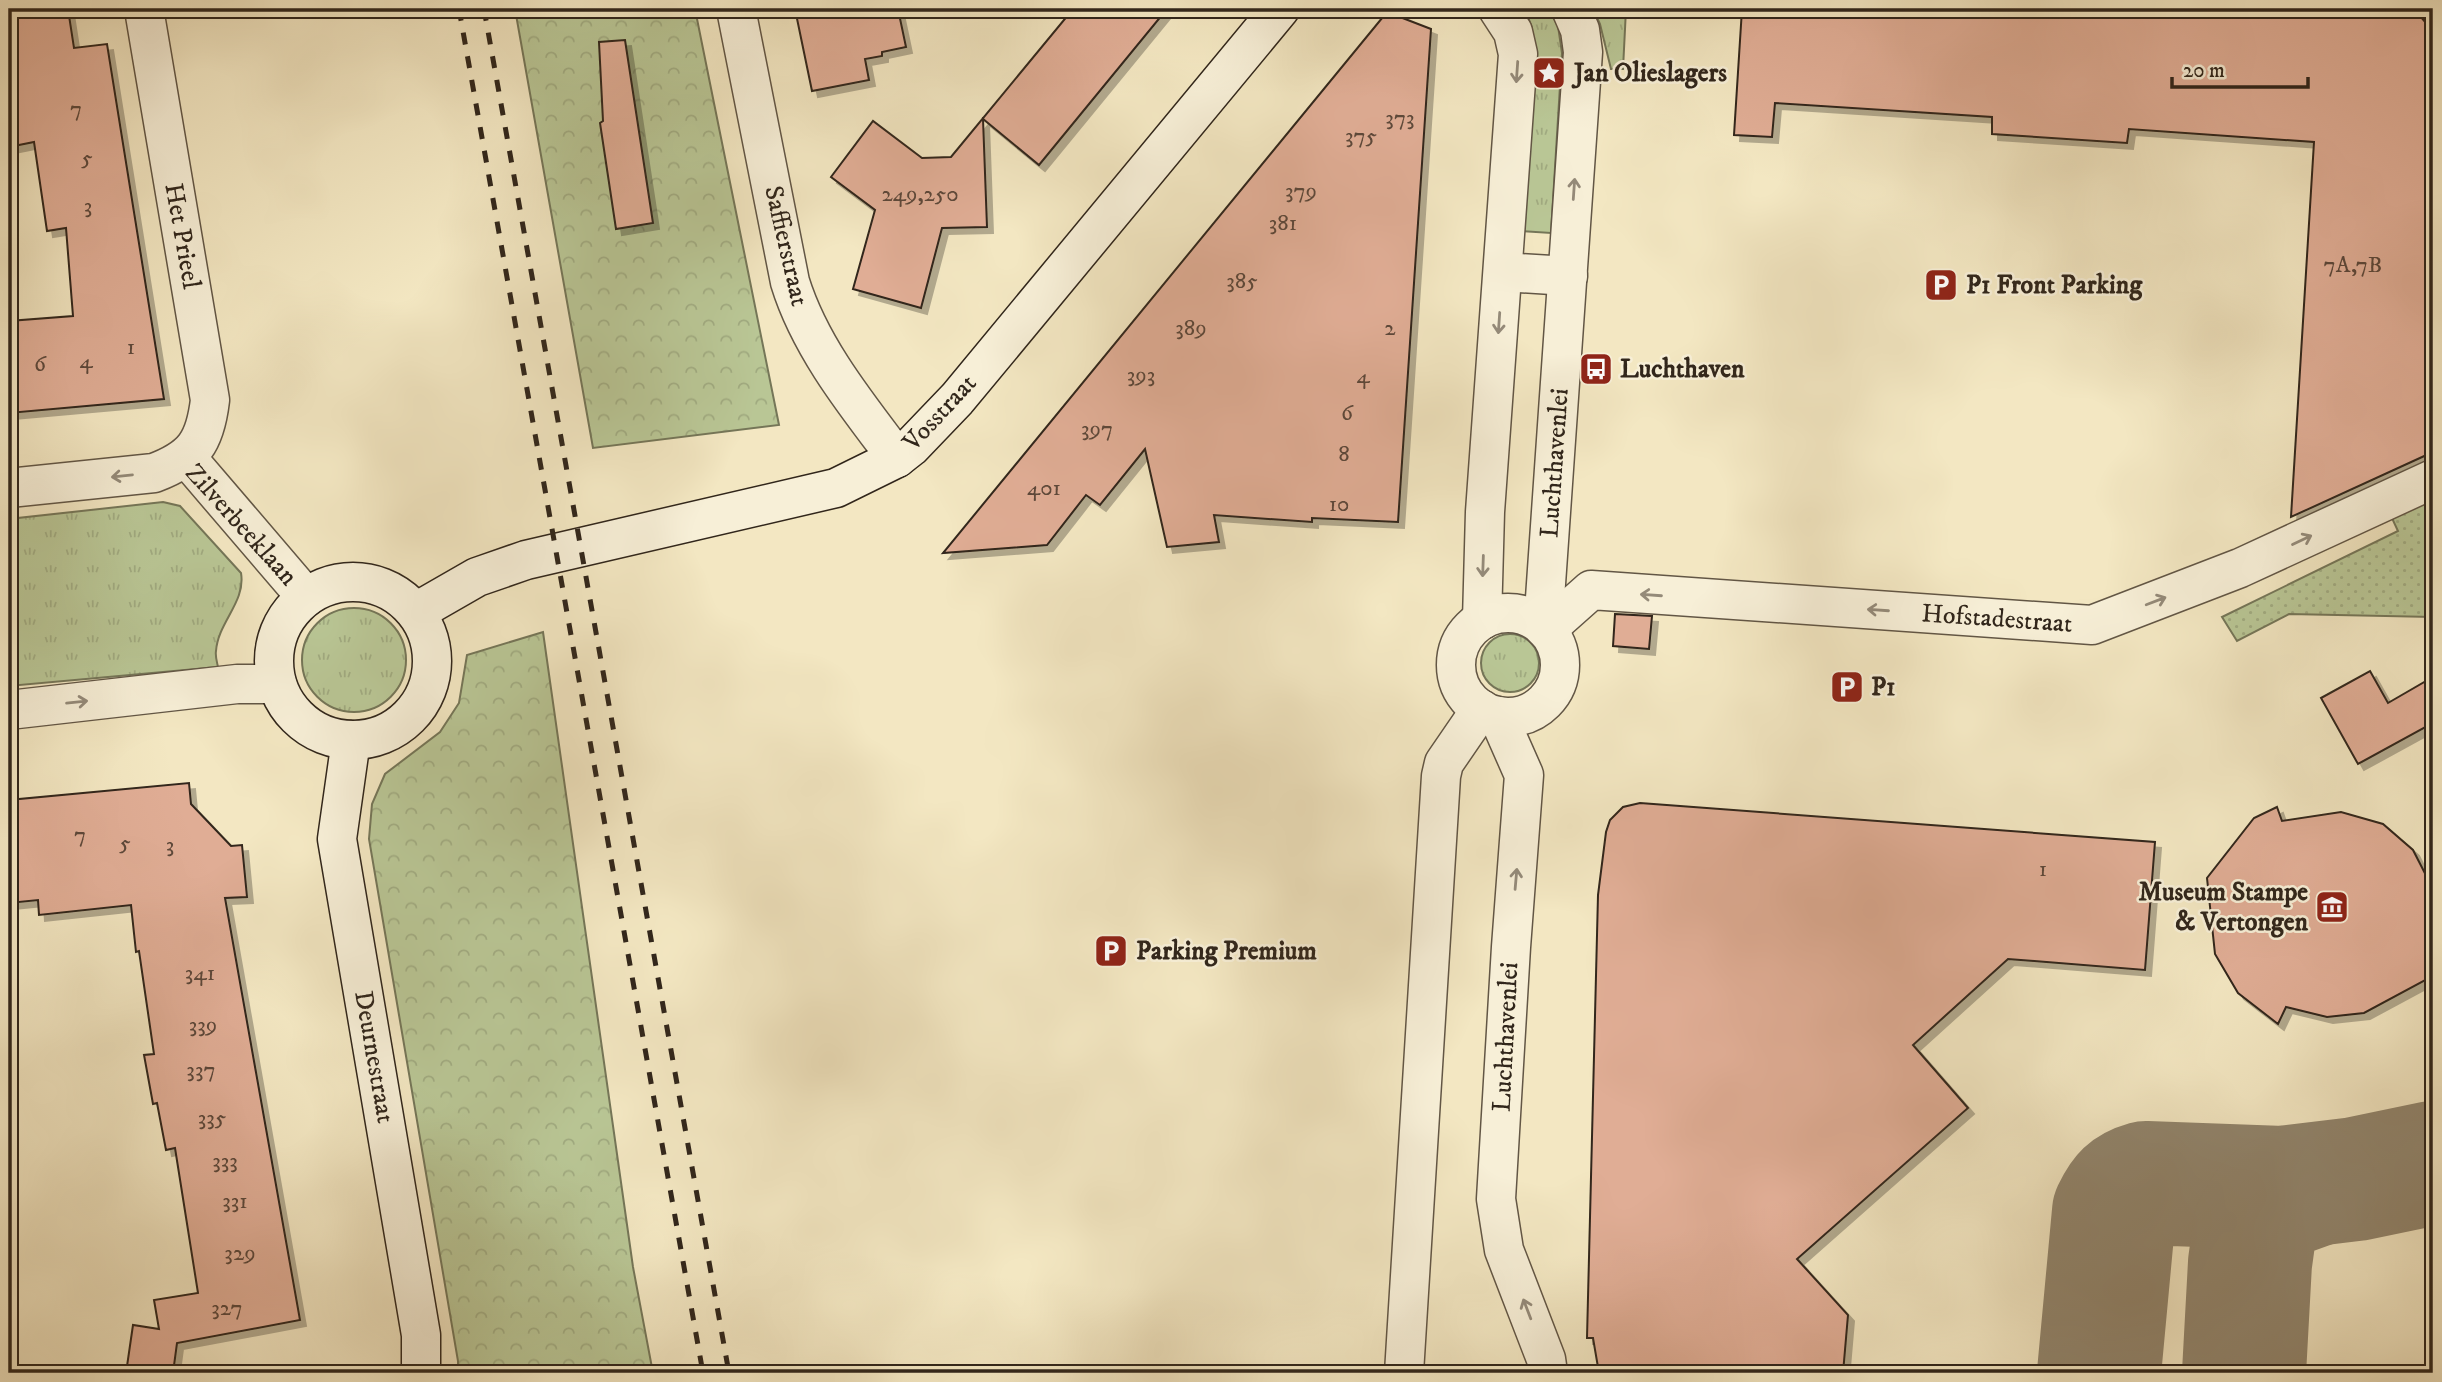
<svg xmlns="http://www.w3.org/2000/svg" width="2442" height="1382" font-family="'IM FELL DW Pica',serif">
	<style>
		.grass { fill: url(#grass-tufts); stroke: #757658; stroke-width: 2 }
		.forest { fill: url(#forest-crowns); stroke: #757658; stroke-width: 2 }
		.garden { fill: url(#garden-dots); stroke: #757658; stroke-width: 2 }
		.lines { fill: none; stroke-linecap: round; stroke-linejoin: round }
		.taxiway { stroke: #92866e; stroke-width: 124 }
		.building { fill: #e0ad95; stroke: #31261b; stroke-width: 2; filter: url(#shadow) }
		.street-casing { stroke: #625645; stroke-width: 41 }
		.secondary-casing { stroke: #31261b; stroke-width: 41 }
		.street { stroke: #f7efd7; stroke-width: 38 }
		.secondary { stroke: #f7efd7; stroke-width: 38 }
		.rail { stroke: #31261b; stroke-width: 5; stroke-dasharray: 12 12; stroke-linecap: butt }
		.oneway { stroke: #948a79 }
		.labels { text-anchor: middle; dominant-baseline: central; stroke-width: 5; stroke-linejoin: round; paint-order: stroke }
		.number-label { font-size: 23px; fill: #5d483a }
		.poi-label { font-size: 26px; font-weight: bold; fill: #31261b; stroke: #f7efd7; text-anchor: start }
		.street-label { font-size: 26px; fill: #31261b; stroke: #f7efd7 }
	</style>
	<defs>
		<pattern id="grass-tufts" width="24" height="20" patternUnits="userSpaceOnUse" patternTransform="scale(1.75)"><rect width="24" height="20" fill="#b9c695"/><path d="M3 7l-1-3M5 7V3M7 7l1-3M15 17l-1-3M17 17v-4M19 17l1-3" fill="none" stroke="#a0aa80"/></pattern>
		<pattern id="forest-crowns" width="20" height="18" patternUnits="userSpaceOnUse" patternTransform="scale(1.75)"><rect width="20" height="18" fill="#b9c695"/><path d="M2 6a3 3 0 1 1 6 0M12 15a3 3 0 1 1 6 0" fill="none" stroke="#a0aa80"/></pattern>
		<pattern id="garden-dots" width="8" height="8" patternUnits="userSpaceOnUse" patternTransform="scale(1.75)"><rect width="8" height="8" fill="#b9c695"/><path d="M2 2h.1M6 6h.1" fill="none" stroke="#a0aa80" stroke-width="1.8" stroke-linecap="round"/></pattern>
		<filter id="shadow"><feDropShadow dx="6" dy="6" stdDeviation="0" flood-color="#0004"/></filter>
	</defs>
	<rect width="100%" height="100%" fill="#f3e7c2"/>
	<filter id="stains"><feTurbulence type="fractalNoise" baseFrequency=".00286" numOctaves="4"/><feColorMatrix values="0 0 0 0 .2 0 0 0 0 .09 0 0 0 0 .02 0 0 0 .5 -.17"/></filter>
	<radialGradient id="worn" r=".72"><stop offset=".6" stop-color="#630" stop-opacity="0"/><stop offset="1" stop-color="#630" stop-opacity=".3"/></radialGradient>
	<g class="grass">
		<polygon points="1525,9 1549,9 1558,26 1562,53 1551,233 1522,231 1532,43 1532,28"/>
		<polygon points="1593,9 1626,9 1623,69 1611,69 1600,24"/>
		<path d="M163,502L180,506L241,573C246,602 218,622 216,651C215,656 217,662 218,667L9,686V519Z"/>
		<circle cx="354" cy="660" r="52"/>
		<circle cx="1510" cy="663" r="29"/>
	</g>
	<g class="forest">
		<polygon points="515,9 695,9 779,425 593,448"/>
		<polygon points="543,632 633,1267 653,1373 458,1373 458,1361 369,839 372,804 385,774 440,732 459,703 467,655"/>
	</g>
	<polygon class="garden" points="2433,496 2433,617 2289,614 2237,641 2222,617 2398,531 2391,516"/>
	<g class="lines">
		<g class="taxiway">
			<path d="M2099,1373L2114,1212C2122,1195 2128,1188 2146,1183L2282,1188L2356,1179L2433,1163"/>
			<polyline points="2244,1373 2250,1263 2255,1227 2267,1207 2275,1199 2314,1185"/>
		</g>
	</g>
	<g class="building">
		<polygon points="9,9 68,9 74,48 107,44 164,399 9,413 9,321 73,316 66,228 47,231 34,142 9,147"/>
		<polygon points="795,9 898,9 906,47 882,52 882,56 865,59 869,80 812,91"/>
		<polygon points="1073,9 1167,9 1039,165 983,119 987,227 942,228 921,308 853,289 875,210 831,177 873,121 922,158 951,157"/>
		<polygon points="1742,9 2414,9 2433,31 2433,452 2291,517 2314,142 2129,129 2127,143 1992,134 1992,117 1775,103 1772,137 1734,135"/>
		<polygon points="1387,12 1431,29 1398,522 1312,518 1312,522 1214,515 1219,542 1167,547 1145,449 1100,505 1086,495 1047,545 943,553"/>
		<polygon points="625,40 653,223 616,229 600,123 603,121 599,42"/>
		<polygon points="1615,614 1652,616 1649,649 1613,646"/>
		<polygon points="2370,671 2388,703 2433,677 2433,723 2358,764 2321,698"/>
		<polygon points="189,783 191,804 231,846 242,845 247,897 225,898 300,1320 177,1343 173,1373 126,1373 133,1325 159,1329 154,1300 198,1293 175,1148 166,1150 157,1103 153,1104 144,1055 154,1054 139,951 136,952 131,905 39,915 38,900 9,903 9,800"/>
		<polygon points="1640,803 2155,842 2145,970 2008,959 1913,1045 1968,1108 1797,1259 1848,1315 1843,1373 1731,1373 1688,1369 1688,1373 1599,1373 1593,1338 1587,1338 1598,895 1606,832 1610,820 1623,807"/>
		<polygon points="2277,807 2282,821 2341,812 2383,824 2413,850 2433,889 2433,976 2364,1013 2327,1017 2286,1007 2278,1024 2238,993 2215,954 2207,878 2254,818"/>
	</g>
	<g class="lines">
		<defs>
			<g id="street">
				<path d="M736,9L790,282C810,347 856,404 897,458"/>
				<polyline points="1503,272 1568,276"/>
				<polyline points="187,458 306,597"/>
				<path d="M9,488L154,473C194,458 205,442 210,400L144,9"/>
				<circle cx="1508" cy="665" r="52"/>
				<polyline points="1482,620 1485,512 1518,54 1513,32 1498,9"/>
				<polyline points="1543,627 1583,52 1580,30 1571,9"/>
				<polyline points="1546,630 1591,590 2092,625 2240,568 2433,479"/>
				<polyline points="9,710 237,684 277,684"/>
				<polyline points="1498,716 1524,775 1511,947 1496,1199 1504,1250 1546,1359 1548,1373"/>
				<polyline points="1404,1373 1441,776 1444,763 1481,709"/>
			</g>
			<g id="secondary">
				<circle cx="353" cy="661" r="79"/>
				<polyline points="416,612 477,577 526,560 836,488 897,458 911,447 957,399 1280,9"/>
				<polyline points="351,740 337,839 421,1335 421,1373"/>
			</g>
		</defs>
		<use href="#street" class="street-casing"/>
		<use href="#secondary" class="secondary-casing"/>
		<use href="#street" class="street"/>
		<use href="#secondary" class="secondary"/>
		<g class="rail">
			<polyline points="459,9 703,1373"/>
			<polyline points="484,9 729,1373"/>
		</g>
	</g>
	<defs><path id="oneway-shaft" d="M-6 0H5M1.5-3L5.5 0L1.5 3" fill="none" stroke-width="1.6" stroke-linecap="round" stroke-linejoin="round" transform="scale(1.75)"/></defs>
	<g class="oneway">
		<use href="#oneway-shaft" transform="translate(1517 72) rotate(94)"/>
		<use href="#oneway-shaft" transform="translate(1574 189) rotate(-86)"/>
		<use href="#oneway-shaft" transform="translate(1499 323) rotate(94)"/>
		<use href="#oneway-shaft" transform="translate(122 476) rotate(174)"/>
		<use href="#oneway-shaft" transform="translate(2302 540) rotate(-25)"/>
		<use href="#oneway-shaft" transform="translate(1483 566) rotate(92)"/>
		<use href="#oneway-shaft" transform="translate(1651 595) rotate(-176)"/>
		<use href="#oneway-shaft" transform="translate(2156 601) rotate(-21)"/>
		<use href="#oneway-shaft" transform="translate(1878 610) rotate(-176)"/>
		<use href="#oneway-shaft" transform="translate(77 702) rotate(-6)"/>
		<use href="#oneway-shaft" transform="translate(1516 879) rotate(-85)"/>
		<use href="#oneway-shaft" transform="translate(1527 1309) rotate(-111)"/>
	</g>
	<defs>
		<symbol id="sight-square" viewBox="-11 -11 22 22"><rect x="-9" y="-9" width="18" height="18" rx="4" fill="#8f2418" stroke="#f7efd7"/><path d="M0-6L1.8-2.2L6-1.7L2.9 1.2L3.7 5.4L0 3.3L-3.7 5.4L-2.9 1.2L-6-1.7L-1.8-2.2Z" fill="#fff"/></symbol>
		<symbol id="parking-square" viewBox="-11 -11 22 22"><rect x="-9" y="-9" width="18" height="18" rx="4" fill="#8f2418" stroke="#f7efd7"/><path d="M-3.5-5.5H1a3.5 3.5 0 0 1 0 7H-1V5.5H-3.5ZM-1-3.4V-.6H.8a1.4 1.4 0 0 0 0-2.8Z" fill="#fff"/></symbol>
		<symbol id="bus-square" viewBox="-11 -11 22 22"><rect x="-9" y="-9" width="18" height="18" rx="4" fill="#8f2418" stroke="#f7efd7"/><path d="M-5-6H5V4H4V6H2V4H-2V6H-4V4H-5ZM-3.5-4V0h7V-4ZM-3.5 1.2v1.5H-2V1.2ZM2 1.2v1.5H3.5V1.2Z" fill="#fff"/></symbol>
		<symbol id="museum-square" viewBox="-11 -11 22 22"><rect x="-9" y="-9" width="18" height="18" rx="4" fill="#8f2418" stroke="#f7efd7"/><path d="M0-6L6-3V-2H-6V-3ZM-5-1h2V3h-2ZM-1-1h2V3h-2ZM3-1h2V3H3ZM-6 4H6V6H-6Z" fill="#fff"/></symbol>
	</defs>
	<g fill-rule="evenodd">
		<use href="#sight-square" x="1530" y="54" width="38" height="38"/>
		<use href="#parking-square" x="1922" y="266" width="38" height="38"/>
		<use href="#bus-square" x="1577" y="350" width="38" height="38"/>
		<use href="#parking-square" x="1828" y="668" width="38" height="38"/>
		<use href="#museum-square" x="2313" y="888" width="38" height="38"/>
		<use href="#parking-square" x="1092" y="932" width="38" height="38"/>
	</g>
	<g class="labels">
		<g class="number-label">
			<text x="76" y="109">7</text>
			<text x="1400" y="118">373</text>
			<text x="1361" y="136">375</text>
			<text x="87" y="158">5</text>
			<text x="1301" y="191">379</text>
			<text x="920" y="194">249,250</text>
			<text x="88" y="206">3</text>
			<text x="1283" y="223">381</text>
			<text x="2353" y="265">7A,7B</text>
			<text x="1242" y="281">385</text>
			<text x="1191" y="328">389</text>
			<text x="1390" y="328">2</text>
			<text x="131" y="347">1</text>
			<text x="86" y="361">4</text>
			<text x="40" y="364">6</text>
			<text x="1141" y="375">393</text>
			<text x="1363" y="376">4</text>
			<text x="1347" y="413">6</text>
			<text x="1097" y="429">397</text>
			<text x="1344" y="454">8</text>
			<text x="1044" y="488">401</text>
			<text x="1339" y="504">10</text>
			<text x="80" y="835">7</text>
			<text x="125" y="843">5</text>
			<text x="170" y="845">3</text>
			<text x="2043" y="869">1</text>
			<text x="200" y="973">341</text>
			<text x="203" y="1025">339</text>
			<text x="201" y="1070">337</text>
			<text x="212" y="1118">335</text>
			<text x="225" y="1161">333</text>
			<text x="235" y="1201">331</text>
			<text x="240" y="1253">329</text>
			<text x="227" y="1308">327</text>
		</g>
		<g class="poi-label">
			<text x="1574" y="73">Jan Olieslagers</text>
			<text x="1966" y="285">P1 Front Parking</text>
			<text x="1620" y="369">Luchthaven</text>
			<text x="1871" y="687">P1</text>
			<text x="2308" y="892" text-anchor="end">Museum Stampe<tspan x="2308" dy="30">&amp; Vertongen</tspan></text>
			<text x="1136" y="951">Parking Premium</text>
		</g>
		<g class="street-label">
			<text transform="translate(182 236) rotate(80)">Het Prieel</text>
			<text transform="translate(786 246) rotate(77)">Saffierstraat</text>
			<text transform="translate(940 413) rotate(-47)">Vosstraat</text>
			<text transform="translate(1555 463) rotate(-86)">Luchthavenlei</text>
			<text transform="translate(241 525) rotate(48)">Zilverbeeklaan</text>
			<text transform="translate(1997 619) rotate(4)">Hofstadestraat</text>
			<text transform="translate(1506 1037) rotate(-87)">Luchthavenlei</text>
			<text transform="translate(374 1057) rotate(80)">Deurnestraat</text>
		</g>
	</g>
	<rect width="2442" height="1382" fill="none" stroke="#f3e7c2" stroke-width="35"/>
	<rect x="10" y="10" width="2421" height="1361" fill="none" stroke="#31261b" stroke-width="3.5"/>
	<rect x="18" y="18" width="2407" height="1347" fill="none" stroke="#31261b" stroke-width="2"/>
	<path d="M2172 77v10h136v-10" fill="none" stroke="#31261b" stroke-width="3.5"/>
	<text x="2183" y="77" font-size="21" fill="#31261b" stroke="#f7efd7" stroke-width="5" paint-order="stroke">20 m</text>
	<rect width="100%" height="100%" filter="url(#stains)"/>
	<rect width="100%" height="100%" fill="url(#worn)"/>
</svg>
